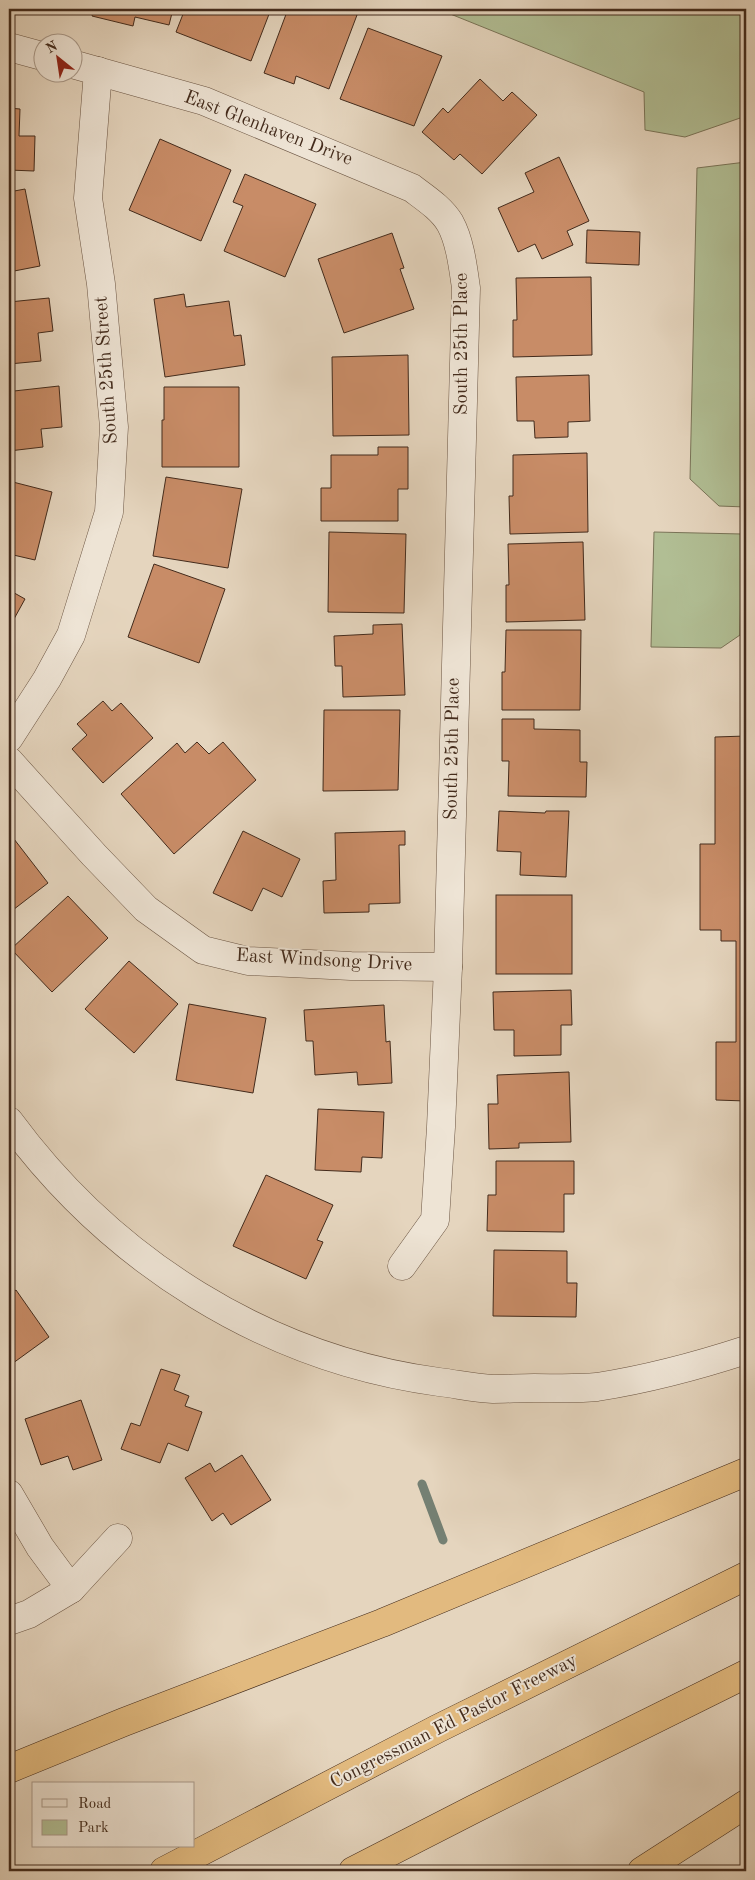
<svg xmlns="http://www.w3.org/2000/svg" width="755" height="1880" font-family="'Old Standard TT',serif">
	<style>
		.green { fill: #b1be94; stroke: #7a7458 }
		.lines { fill: none; stroke-linecap: round; stroke-linejoin: round }
		.stream { stroke: #758073; stroke-width: 9 }
		.building { fill: #c88c67; stroke: #432b1c }
		.minor-casing { stroke: #6c5644; stroke-width: 29 }
		.highway-casing { stroke: #432b1c; stroke-width: 29 }
		.minor { stroke: #eee4d5; stroke-width: 28 }
		.highway { stroke: #e2ba7f; stroke-width: 28 }
		.labels { text-anchor: middle; dominant-baseline: central; stroke-width: 4; stroke-linejoin: round; paint-order: stroke }
		.street-label { font-size: 19px; fill: #432b1c; stroke: #eee4d5 }
	</style>
	<rect width="100%" height="100%" fill="#e5d5be"/>
	<filter id="stains"><feTurbulence type="fractalNoise" baseFrequency=".004" numOctaves="4"/><feColorMatrix values="0 0 0 0 .2 0 0 0 0 .09 0 0 0 0 .02 0 0 0 .5 -.17"/></filter>
	<radialGradient id="worn" r=".72"><stop offset=".6" stop-color="#630" stop-opacity="0"/><stop offset="1" stop-color="#630" stop-opacity=".3"/></radialGradient>
	<g class="green">
		<polygon points="438,9 746,9 746,116 685,137 645,130 644,92"/>
		<polygon points="746,162 746,507 719,506 690,479 697,168"/>
		<polygon points="654,532 742,534 740,635 721,648 651,647"/>
	</g>
	<g class="lines">
		<polyline class="stream" points="422,1484 443,1540"/>
	</g>
	<g class="building">
		<polygon points="94,9 173,9 169,25 135,17 133,26 92,16"/>
		<polygon points="185,9 271,9 251,61 176,32"/>
		<polygon points="288,9 312,9 322,12 323,9 340,9 357,15 329,89 296,76 294,84 264,73"/>
		<polygon points="368,28 442,56 414,126 340,99"/>
		<polygon points="480,79 503,101 512,92 537,115 482,174 460,154 454,160 422,132 443,108 448,113"/>
		<polygon points="9,108 20,109 19,136 35,136 34,171 9,170"/>
		<polygon points="160,139 231,170 201,241 129,210"/>
		<polygon points="559,157 589,221 567,231 573,245 542,259 535,244 518,252 498,208 534,192 525,173"/>
		<polygon points="245,174 316,204 285,277 224,251 243,206 233,202"/>
		<polygon points="25,189 40,266 9,272 9,192"/>
		<polygon points="587,230 640,232 639,265 586,263"/>
		<polygon points="392,233 404,268 400,269 414,309 344,333 318,259"/>
		<polygon points="591,277 592,355 513,357 513,320 517,320 516,278"/>
		<polygon points="184,294 186,307 229,301 234,336 241,335 245,365 165,377 154,299"/>
		<polygon points="49,298 53,331 38,333 41,361 9,364 9,302"/>
		<polygon points="408,355 409,435 333,436 332,357"/>
		<polygon points="589,375 590,421 568,422 568,437 535,438 534,421 517,421 516,377"/>
		<polygon points="13,384 14,391 59,386 62,427 41,429 43,447 9,451 9,385"/>
		<polygon points="164,387 239,387 239,467 162,467 162,420 164,420"/>
		<polygon points="378,447 408,447 408,489 398,489 398,521 321,521 321,488 331,488 331,455 378,455"/>
		<polygon points="587,453 588,532 510,534 509,496 513,496 513,455"/>
		<polygon points="166,477 242,489 228,568 153,556"/>
		<polygon points="9,481 52,492 35,560 9,554"/>
		<polygon points="329,532 406,534 404,613 328,612"/>
		<polygon points="583,542 585,620 506,622 506,585 509,585 508,544"/>
		<polygon points="154,564 225,589 199,663 128,637"/>
		<polygon points="9,590 25,599 9,628"/>
		<polygon points="402,624 405,695 343,697 342,666 335,666 334,636 373,634 373,625"/>
		<polygon points="506,630 581,630 580,710 502,710 502,672 505,672"/>
		<polygon points="103,701 112,711 121,703 153,738 103,783 72,749 87,735 77,724"/>
		<polygon points="324,710 400,710 398,790 323,791"/>
		<polygon points="502,719 534,719 534,729 580,730 580,762 587,762 586,797 508,796 509,761 502,761"/>
		<polygon points="746,736 746,1101 716,1100 716,1042 736,1042 736,941 721,941 721,930 700,930 700,844 715,844 715,737"/>
		<polygon points="197,742 209,754 223,742 256,780 174,854 121,794 177,743 185,753"/>
		<polygon points="499,811 545,813 546,811 569,811 566,877 520,875 521,852 497,851"/>
		<polygon points="243,831 300,859 282,897 263,888 252,911 213,893"/>
		<polygon points="405,831 405,845 399,845 400,903 369,904 369,912 324,913 323,881 336,880 335,833"/>
		<polygon points="14,839 48,883 9,913 9,842"/>
		<rect x="496" y="895" width="76" height="79"/>
		<polygon points="68,896 108,938 52,992 11,949"/>
		<polygon points="129,961 178,1004 134,1053 85,1009"/>
		<polygon points="571,990 572,1025 561,1025 561,1055 514,1056 514,1030 494,1030 493,992"/>
		<polygon points="189,1004 266,1018 253,1093 176,1080"/>
		<polygon points="384,1005 386,1042 390,1041 392,1083 358,1085 357,1072 315,1075 313,1041 306,1041 304,1010"/>
		<polygon points="569,1072 571,1142 519,1143 519,1148 489,1149 488,1104 498,1104 497,1075"/>
		<polygon points="318,1109 384,1112 382,1158 362,1157 361,1172 315,1170"/>
		<polygon points="496,1161 574,1161 574,1194 564,1194 564,1232 487,1231 488,1195 496,1195"/>
		<polygon points="266,1175 333,1205 317,1240 323,1242 306,1279 233,1246"/>
		<polygon points="494,1250 567,1251 567,1283 577,1283 576,1317 493,1316"/>
		<polygon points="16,1290 49,1337 9,1366 9,1295"/>
		<polygon points="161,1369 180,1375 174,1390 189,1396 185,1406 202,1412 188,1451 168,1443 160,1463 121,1449 131,1423 140,1426"/>
		<polygon points="81,1400 102,1460 73,1470 68,1456 41,1465 25,1419"/>
		<polygon points="242,1455 271,1500 231,1525 223,1513 212,1521 185,1478 210,1463 215,1472"/>
	</g>
	<g class="lines">
		<defs>
			<g id="minor">
				<polyline points="9,47 42,56"/>
				<path d="M72,64L204,101L412,188C425,198 441,208 450,223C460,241 463,267 466,288L448,967L441,1127L435,1220L402,1266"/>
				<polyline points="9,738 47,679 71,635 109,512 114,427 101,284 88,198 98,71"/>
				<polyline points="9,761 94,855 146,909 203,950 248,961 351,966 448,967"/>
				<path d="M9,1121C112,1261 266,1359 439,1382C456,1384 475,1388 493,1389C506,1389 520,1388 534,1388C555,1388 577,1389 597,1387C648,1379 697,1366 746,1350"/>
				<polyline points="9,1494 40,1547 71,1589"/>
				<polyline points="9,1621 29,1614 71,1589 118,1538"/>
			</g>
			<g id="highway">
				<polyline points="9,1769 124,1722 382,1623 746,1472"/>
				<polyline points="164,1871 437,1729 746,1576"/>
				<polyline points="353,1871 474,1809 746,1674"/>
				<polyline points="642,1871 746,1804"/>
			</g>
		</defs>
		<use href="#minor" class="minor-casing"/>
		<use href="#highway" class="highway-casing"/>
		<use href="#minor" class="minor"/>
		<use href="#highway" class="highway"/>
	</g>
	<g class="labels">
		<g class="street-label">
			<text transform="translate(268 129) rotate(21)">East Glenhaven Drive</text>
			<text transform="translate(462 344) rotate(-90)">South 25th Place</text>
			<text transform="translate(107 370) rotate(-94)">South 25th Street</text>
			<text transform="translate(453 749) rotate(-89)">South 25th Place</text>
			<text transform="translate(324 961) rotate(3)">East Windsong Drive</text>
			<text transform="translate(454 1722) rotate(-27)">Congressman Ed Pastor Freeway</text>
		</g>
	</g>
	<rect width="755" height="1880" fill="none" stroke="#e5d5be" stroke-width="30"/>
	<rect x="10" y="10" width="735" height="1860" fill="none" stroke="#432b1c" stroke-width="2.5"/>
	<rect x="15" y="15" width="725" height="1850" fill="none" stroke="#432b1c"/>
	<rect x="32" y="1782" width="162" height="65" fill="#eee4d5" stroke="#aa9a8b"/>
	<rect x="42" y="1799" width="25" height="8" fill="#eee4d5" stroke="#aa9a8b"/>
	<text x="78" y="1808" font-size="15" fill="#432b1c">Road</text>
	<rect x="42" y="1820" width="25" height="15" fill="#b1be94" stroke="#aa9a8b"/>
	<text x="78" y="1832" font-size="15" fill="#432b1c">Park</text>
	<g transform="translate(58 58) rotate(330)"><circle r="24" fill="#eee4d5" stroke="#aa9a8b"/>
	<path d="M0-4L9 19L0 12L-9 19Z" fill="#8f2418"/>
	<text y="-8" font-size="14" font-weight="bold" text-anchor="middle" fill="#432b1c">N</text>
	</g>
	<rect width="100%" height="100%" filter="url(#stains)"/>
	<rect width="100%" height="100%" fill="url(#worn)"/>
</svg>
